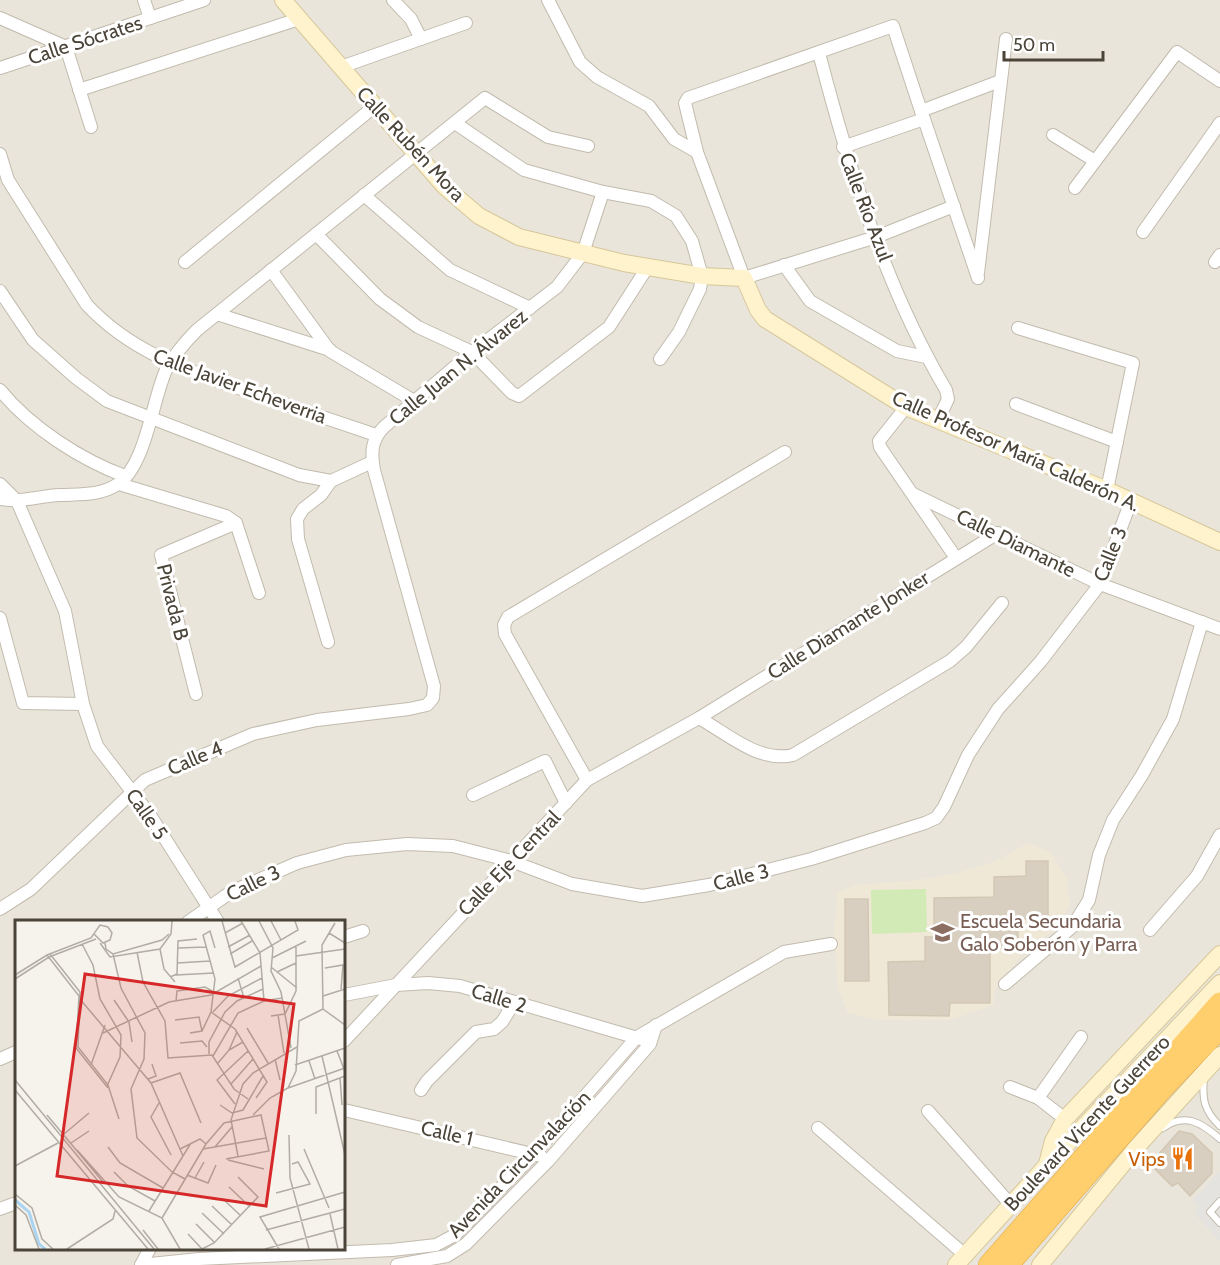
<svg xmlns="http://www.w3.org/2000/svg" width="1220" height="1265" font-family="Cabin,sans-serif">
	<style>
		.residential { fill: #eae5da; fill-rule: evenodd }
		.education { fill: #efe8d6 }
		.green { fill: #d2eab5 }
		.parking { fill: #e5e3e0 }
		.building { fill: #d8cfc1; stroke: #d3c7b4; stroke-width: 1.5 }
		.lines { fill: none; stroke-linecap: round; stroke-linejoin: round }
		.lane-casing { stroke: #c2bbae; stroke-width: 8 }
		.street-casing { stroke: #c2bbae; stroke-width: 14 }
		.secondary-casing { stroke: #d6c79b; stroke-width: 18 }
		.highway-casing { stroke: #e0a43c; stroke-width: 22 }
		.lane { stroke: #fff; stroke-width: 6 }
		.street { stroke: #fff; stroke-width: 12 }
		.secondary { stroke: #fff3cd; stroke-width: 16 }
		.highway { stroke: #ffcf6e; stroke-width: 21 }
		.labels { text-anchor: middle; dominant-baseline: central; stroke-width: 6; stroke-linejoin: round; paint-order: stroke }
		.street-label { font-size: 20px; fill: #4b4439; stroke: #fff }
		.education-label { font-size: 20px; fill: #785e54; stroke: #fff; text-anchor: start }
		.food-label { font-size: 20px; fill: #c56008; stroke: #fff; text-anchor: end }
		.inset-river { fill: none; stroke: #a9d4f2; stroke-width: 3 }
		.inset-road { fill: none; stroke: #b2ada4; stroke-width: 1.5 }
		.view { fill: #d62828; fill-opacity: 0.15; stroke: #d62828; stroke-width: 3 }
		.inset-edge { fill: none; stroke: #4b4439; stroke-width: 3 }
	</style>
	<rect width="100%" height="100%" fill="#f6f3ec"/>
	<path class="residential" d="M0,0H1220V1265H0ZM16,922H344V1248H16Z"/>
	<polygon class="education" points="1029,843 1051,852 1067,879 1070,906 1051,932 1026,951 1000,981 995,989 993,1005 950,1020 878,1020 848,1013 838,988 834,931 838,892 856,885 919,880 957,873 996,861"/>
	<polygon class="green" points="926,889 927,932 872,934 871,890"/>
	<polygon class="parking" points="1220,1171 1220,1241 1195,1214 1199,1207 1193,1200"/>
	<g class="building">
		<polygon points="1026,861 1048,861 1048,919 1018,919 1018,948 990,949 990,1003 950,1003 949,1016 889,1015 888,962 925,961 925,937 934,937 934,898 994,897 994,877 1026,876"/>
		<polygon points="845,899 868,899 869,981 845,981"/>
		<polygon points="1179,1131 1192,1134 1212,1153 1212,1173 1190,1196 1178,1183 1172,1186 1150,1164"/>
	</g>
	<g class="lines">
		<defs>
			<g id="lane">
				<path d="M1204,1078C1202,1099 1204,1111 1220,1126"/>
				<path d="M1163,1128C1185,1112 1202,1123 1220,1139"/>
				<polyline points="1220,1201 1210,1212 1220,1223"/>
			</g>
			<g id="street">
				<polyline points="144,0 150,18"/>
				<polyline points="393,0 411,19 421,39"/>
				<polyline points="548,0 580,62 597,77 649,106 674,139 697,152"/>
				<polyline points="0,18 66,47 91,127"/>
				<path d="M819,53C849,168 885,287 946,390L948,399L938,420"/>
				<polyline points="341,67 466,23"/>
				<polyline points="0,68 204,0"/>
				<polyline points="79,90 299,19"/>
				<polyline points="921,111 1000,81"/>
				<polyline points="455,123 524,170 603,192 651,201 676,216 692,241 702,276 700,289 679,332 660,359"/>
				<polyline points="1053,135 1095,161"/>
				<polyline points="843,147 924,119"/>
				<path d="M0,154L8,180L87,305C133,354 190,371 250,392C292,407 334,421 376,435"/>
				<polyline points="1075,188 1177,52 1220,81"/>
				<polyline points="364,195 450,270 530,308"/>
				<polyline points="954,206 876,237 744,278 697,152 685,103 688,98 893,26 921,111 924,119 978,278"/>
				<polyline points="1143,232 1220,123"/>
				<polyline points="316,234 380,299 418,327 472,352 512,393 519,396 609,327 647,268"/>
				<polyline points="185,262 375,106"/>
				<polyline points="1215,262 1220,255"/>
				<polyline points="784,265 810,301 897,351 926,357"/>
				<polyline points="271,270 330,351 414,401"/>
				<polyline points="978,273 1006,39"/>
				<polyline points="0,291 33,340 76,378 107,401 299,475 331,481 372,462"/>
				<polyline points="217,314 330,350"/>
				<polyline points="1018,328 1133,363 1107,490"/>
				<path d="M0,390C30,427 81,460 125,476"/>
				<polyline points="1016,404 1117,442"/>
				<polyline points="906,407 879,441 880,447 956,558"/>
				<polyline points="0,484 17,501 65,611 83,704 97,746 150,815 218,922"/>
				<polyline points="119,484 226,516 236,523 259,593"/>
				<polyline points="913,494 1100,584 1220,629"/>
				<path d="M0,499C20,503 39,496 60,495C80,494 100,496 118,484C146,465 152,401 166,370C174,355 185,342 197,330L485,98L548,137L588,146"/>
				<polyline points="0,618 23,703 83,704"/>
				<polyline points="328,642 298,539 297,519 303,509 321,495 331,481"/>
				<polyline points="196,694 161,555 236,523"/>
				<path d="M699,718C728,734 759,763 793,755L950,661L966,647L1002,603"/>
				<polyline points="587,780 505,634 504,625 508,617 785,452"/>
				<polyline points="473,795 545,761 566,803"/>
				<path d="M0,909L31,889L145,780L253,734L317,720L409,709L427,705L433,698L434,686L374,470C371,453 371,440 384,427L472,352L557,287L583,253L603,192"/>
				<polyline points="188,922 231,892 297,863 346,850 407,844 453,846 511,861 572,884 642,896 709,885 811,859 925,823 936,818 944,807 968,755 998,709 1041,661 1100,584 1131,501"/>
				<polyline points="1150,930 1197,876 1220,835"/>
				<polyline points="344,937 363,931"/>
				<polyline points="1005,984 1072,927 1089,900 1099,855 1113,820 1142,775 1173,719 1202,622"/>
				<polyline points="344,995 396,985 428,983 460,986 641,1039"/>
				<polyline points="344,1041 587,780 699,718 998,533"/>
				<polyline points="0,1059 16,1052"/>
				<polyline points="1010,1087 1038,1098 1065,1119"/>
				<polyline points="421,1090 427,1081 476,1032 494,1029 502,1022 514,1003"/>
				<polyline points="1038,1098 1081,1037"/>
				<polyline points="344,1110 541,1156"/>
				<polyline points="928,1111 1011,1205"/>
				<polyline points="818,1128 965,1255"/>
				<polyline points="0,1209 16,1203"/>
				<polyline points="141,1265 199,1259 392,1250 436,1245 455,1235 535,1153 637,1037 784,952 831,944"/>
				<polyline points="141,1265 150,1248"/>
				<polyline points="397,1265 447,1256 466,1244 549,1160 650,1044 656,1025"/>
			</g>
			<g id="secondary">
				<polyline points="283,0 445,187 479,216 519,237 624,263 702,276 744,278 758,310 765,319 906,407 1107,490 1220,542"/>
				<polyline points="1047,1164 1053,1141 1065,1119 1220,954"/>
				<polyline points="956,1265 1047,1165 1220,983"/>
				<polyline points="1040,1265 1136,1148 1220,1055"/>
			</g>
			<g id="highway">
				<polyline points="989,1265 1220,1003"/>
				<polyline points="1008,1265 1161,1090 1220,1028"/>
			</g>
		</defs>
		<use href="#lane" class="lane-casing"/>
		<use href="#street" class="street-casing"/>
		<use href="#secondary" class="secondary-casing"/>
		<use href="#highway" class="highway-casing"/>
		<use href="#lane" class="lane"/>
		<use href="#street" class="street"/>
		<use href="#secondary" class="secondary"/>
		<use href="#highway" class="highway"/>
	</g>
	<defs>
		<symbol id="school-bare" viewBox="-9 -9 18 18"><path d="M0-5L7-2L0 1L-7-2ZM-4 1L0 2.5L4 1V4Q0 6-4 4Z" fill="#8d6e63" stroke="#fff" stroke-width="2.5" paint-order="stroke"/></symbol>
		<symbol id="restaurant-bare" viewBox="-9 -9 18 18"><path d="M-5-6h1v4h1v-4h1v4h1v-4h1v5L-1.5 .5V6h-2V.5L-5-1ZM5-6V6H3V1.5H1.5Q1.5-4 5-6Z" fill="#e8710a" stroke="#fff" stroke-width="2.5" paint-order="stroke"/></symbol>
	</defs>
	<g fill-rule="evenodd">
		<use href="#school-bare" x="926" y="916" width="33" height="33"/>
		<use href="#restaurant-bare" x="1166" y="1142" width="33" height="33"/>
	</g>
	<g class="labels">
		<g class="street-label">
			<text transform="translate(85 40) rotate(-18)">Calle Sócrates</text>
			<text transform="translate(411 144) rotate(47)">Calle Rubén Mora</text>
			<text transform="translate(866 207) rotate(69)">Calle Río Azul</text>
			<text transform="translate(458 367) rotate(-39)">Calle Juan N. Álvarez</text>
			<text transform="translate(240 386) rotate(20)">Calle Javier Echeverria</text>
			<text transform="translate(1016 451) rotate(24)">Calle Profesor María Calderón A.</text>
			<text transform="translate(1016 543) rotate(26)">Calle Diamante</text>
			<text transform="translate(1110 554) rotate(-68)">Calle 3</text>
			<text transform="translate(173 602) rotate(76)">Privada B</text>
			<text transform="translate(848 625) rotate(-32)">Calle Diamante Jonker</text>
			<text transform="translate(195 758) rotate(-23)">Calle 4</text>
			<text transform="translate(147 814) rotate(55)">Calle 5</text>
			<text transform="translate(509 863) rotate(-46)">Calle Eje Central</text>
			<text transform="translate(741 877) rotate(-14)">Calle 3</text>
			<text transform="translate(253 883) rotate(-26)">Calle 3</text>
			<text transform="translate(499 998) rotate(17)">Calle 2</text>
			<text transform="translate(1087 1123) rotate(-47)">Boulevard Vicente Guerrero</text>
			<text transform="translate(447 1133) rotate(13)">Calle 1</text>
			<text transform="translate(519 1164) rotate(-46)">Avenida Circunvalación</text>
		</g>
		<g class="education-label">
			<text x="960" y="921">Escuela Secundaria<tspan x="960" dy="23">Galo Soberón y Parra</tspan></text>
		</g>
		<g class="food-label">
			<text x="1165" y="1159">Vips</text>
		</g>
	</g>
	<g transform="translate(15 920)">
		<rect width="330" height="330" fill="#f6f3ec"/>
		<path class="inset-river" d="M0,280L14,292L24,324L30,329"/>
		<path class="inset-road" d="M207,1L220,47L283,10L280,1M226,1L245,33L249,81M244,1L258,28L256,51L266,72L276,128M256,1L266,20M210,13L228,3M314,13L330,23M85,23L95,37L145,29L156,14L157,1M90,23L91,29L98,34L147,20L154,14M67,24L78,45L85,79L106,115L105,137L92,166M213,27L235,15M163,28L191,27M145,29L149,49L160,62M122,32L128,62L150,101L153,138L197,135L219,169L233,179M35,34L65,72L63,127L93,165L104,199M98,34L106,68L130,113L129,139L116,169L122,218L157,252L170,259M215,34L237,21M32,35L64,76L61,128L93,168M281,36L330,29M257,38L291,21M162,43L195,41M256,47L282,68M310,48L328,45L326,69M262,52L281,43M0,55L32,35L76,18L85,5L93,7L97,13L95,20L88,23L79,14M161,55L199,53M155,57L162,54L163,21L182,19M223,58L229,78M0,59L34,37L81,19M308,76L330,69M64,78L136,163L168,236M99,80L114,102L117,122M161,81L162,71L190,67L197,71M308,89L307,25L320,3M308,89L330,105M196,92L220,109L252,162L241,178M198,92L213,76L247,58M263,95L269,133M256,96L270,94L281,71V27M160,100L184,97L187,111M232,108L253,143M88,113L154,82L196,75L246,46M175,113L187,111L196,92L200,59L188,15L195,11L200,28M165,123L187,121L192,127M214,130L222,112M322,131L329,149M194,134V122L210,92L222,81L248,69M198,136L223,93L249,81L267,78M307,136L330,235M260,139L265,160M294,141L300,159M203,143L214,130L228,122M76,145L90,105M280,145L330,128M325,158L327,185M133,159L141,156L137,144M0,160L139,329M136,163L165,153L186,203M216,164L238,139M273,168L330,148M0,170L133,329M144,183L136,197L156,235M220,184L202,160L233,131M205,185L217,193L228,190L248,156M301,194V167L330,156M32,195L88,262M238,195L255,178L273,168L281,151L284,101L308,89M49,214L74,193M274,215L275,258L294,329M56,223L74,211M93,227L105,243L148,268M199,228L217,207M165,229L185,219L191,224M188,229L251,218M289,229L314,288M62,230L104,277L147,298L165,329M223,236L216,200L228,164L238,153L282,127M213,240L249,249M0,246L43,223M99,252L113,266L140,281M172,255L193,263L201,245M180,258L189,242M214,267L235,287M261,273L295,264L283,242L277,244M0,274L17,288L27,319L38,329M208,279L226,296M0,285L11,295L24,329M197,286L217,305M134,291L176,223M187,293L209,314M315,294L323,329M147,298L191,224L209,203L246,195L254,231L211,239M181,304L199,322M128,310L143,329M251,310L330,289M173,314L187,329M52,329L98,299L100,291M187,329L199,323L243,277L223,257M250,329L330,307M264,329L245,297L330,272"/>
		<path class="view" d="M70,54L279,84L251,286L42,256Z"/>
		<rect width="330" height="330" class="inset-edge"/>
	</g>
	<path d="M1004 51v9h99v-9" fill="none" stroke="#4b4439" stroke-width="3"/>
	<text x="1013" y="51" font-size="18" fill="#4b4439" stroke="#ffffff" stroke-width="4.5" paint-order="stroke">50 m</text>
</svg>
